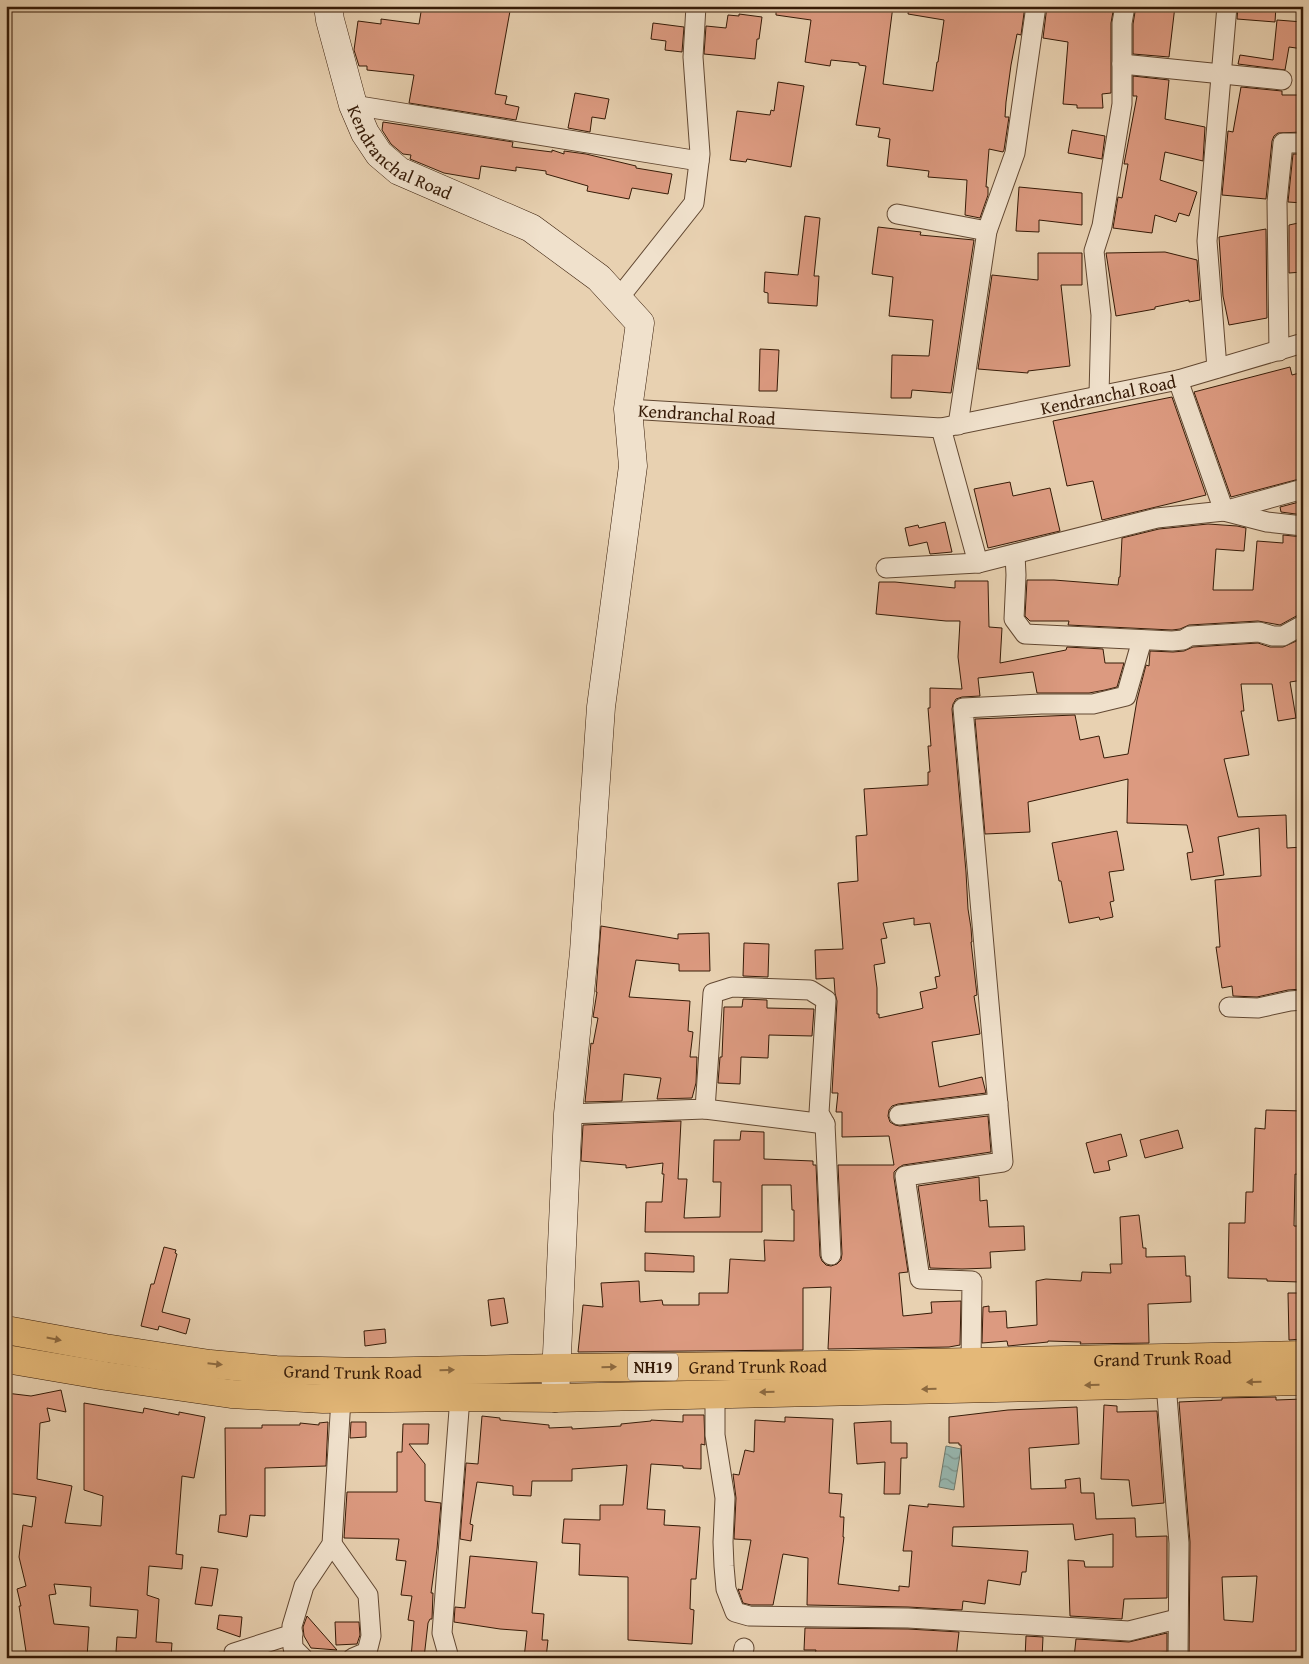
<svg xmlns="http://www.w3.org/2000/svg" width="1309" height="1664" font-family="'Gentium Book Plus',serif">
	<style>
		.water { fill: url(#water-waves); stroke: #70796c }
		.building { fill: #dc9a80; stroke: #361b07; fill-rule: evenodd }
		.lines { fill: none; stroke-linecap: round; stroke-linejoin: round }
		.street-casing { stroke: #624832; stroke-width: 21 }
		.secondary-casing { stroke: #361b07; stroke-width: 29 }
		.highway-casing { stroke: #361b07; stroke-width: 29 }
		.street { stroke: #f0e1cc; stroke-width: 19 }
		.secondary { stroke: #f0e1cc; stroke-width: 28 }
		.highway { stroke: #e4b878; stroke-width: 28 }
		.oneway { fill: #8d6a40 }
		.labels { text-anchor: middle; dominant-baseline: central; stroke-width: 4.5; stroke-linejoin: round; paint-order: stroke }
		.shield { fill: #f0e1cc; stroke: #6e5642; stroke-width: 1 }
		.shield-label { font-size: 16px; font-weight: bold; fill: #361b07 }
		.street-label { font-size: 18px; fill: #361b07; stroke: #f0e1cc }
	</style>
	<defs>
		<pattern id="water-waves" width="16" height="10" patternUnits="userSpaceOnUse" patternTransform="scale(1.25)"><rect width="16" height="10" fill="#97b7b0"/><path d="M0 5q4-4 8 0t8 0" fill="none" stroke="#7c948d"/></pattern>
	</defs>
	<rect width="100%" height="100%" fill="#e8d1b1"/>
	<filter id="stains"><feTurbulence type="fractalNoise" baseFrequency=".004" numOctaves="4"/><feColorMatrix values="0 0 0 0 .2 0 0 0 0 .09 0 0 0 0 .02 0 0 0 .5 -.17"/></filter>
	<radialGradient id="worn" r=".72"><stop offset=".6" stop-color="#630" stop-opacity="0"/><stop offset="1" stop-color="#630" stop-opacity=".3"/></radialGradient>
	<polygon class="water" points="946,1446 961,1449 954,1490 939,1487"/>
	<g class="building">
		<polygon points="422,6 487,6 510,11 495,94 507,96 505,104 519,107 516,120 409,103 414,75 367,70 367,66 359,66 354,50 358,21 381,24 381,19 419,24"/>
		<polygon points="776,6 835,6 854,9 854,6 893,6 883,84 933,91 937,62 938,62 944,20 908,14 909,6 1025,6 1021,35 1017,34 1011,65 1006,102 1005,117 1009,117 1004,150 1003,152 989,149 986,187 988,187 988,195 980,218 965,215 967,180 928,177 929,171 887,166 890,139 878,137 880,128 856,125 866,66 859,65 859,63 831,60 830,66 805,62 811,20 776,15"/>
		<polygon points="1047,6 1114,6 1111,23 1111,93 1102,94 1103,108 1077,108 1077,105 1063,104 1068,42 1043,38"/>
		<polygon points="1136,6 1175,6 1169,57 1133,54 1133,24"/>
		<polygon points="1238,6 1276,6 1275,22 1237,19"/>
		<polygon points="739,14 762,17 759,39 757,39 755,59 704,54 706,26 726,28 728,15 739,16"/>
		<polygon points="1277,20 1303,22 1303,49 1289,47 1285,70 1238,64 1240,55 1273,60"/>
		<polygon points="653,23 684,27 682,52 665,50 666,41 651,39"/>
		<polygon points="1133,76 1169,80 1165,119 1205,127 1203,161 1165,152 1160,180 1197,192 1189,216 1179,213 1176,222 1155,215 1152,233 1113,228 1118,197 1122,198 1128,164 1124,164 1137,96 1133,96"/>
		<polygon points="778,82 804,86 791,167 747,159 746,162 730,160 737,111 770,115 771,110 774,111"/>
		<polygon points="1241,87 1282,91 1282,95 1303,95 1303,132 1278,133 1274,136 1272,141 1266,199 1222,195 1228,131 1233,132"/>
		<polygon points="575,93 609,99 605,119 592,117 590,132 568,128"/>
		<polygon points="383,122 513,142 512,147 552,152 552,150 564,154 564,151 586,154 636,166 636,168 672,174 668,194 632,188 629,199 587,191 588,186 546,174 546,171 516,167 516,171 481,166 479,179 444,173 410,159 411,155 403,154 391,144 382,130"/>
		<polygon points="1072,130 1105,136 1102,159 1068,153"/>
		<polygon points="1293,154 1303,154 1303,203 1288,202"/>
		<polygon points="1019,187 1082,193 1082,225 1039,220 1039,232 1016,231"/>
		<polygon points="805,216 820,218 814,276 819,276 817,306 768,303 768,293 764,292 765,272 798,275"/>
		<polygon points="1303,222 1303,272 1289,273 1289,225"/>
		<polygon points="878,227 921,232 920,235 974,240 951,393 912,390 911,398 891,398 892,355 929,356 933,320 889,316 893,277 872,274"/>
		<polygon points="1266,229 1267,318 1229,325 1223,296 1219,237"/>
		<polygon points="1165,252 1197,260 1200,300 1189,302 1189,300 1155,307 1155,309 1116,316 1106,253"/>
		<polygon points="1038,253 1082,253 1082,285 1061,285 1070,366 1028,371 1028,373 978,369 992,275 1038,280"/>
		<polygon points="760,349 779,350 777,391 759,391"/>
		<polygon points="1290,367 1292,375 1303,372 1303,478 1231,497 1194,392"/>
		<polygon points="1172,397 1206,495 1102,520 1093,481 1067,486 1053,421"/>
		<polygon points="1010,482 1013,496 1050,488 1060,531 988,548 974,489"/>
		<polygon points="1303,501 1303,515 1281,512 1280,507"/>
		<polygon points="945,522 952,552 930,554 927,542 909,546 905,528 918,525 919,528"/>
		<polygon points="1208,524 1237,526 1246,528 1244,551 1216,549 1213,590 1253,590 1257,541 1283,543 1283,535 1303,537 1303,608 1299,607 1300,614 1280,625 1258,621 1189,625 1180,629 1172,630 1068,625 1069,621 1030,621 1025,616 1027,580 1054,580 1118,585 1119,577 1120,577 1122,538 1159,529"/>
		<path d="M955,581H988L989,627L1002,628L1000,663L1066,650L1067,647L1103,649L1105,663H1124L1117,687L1105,690L1089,693H1037L1033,672L978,678L980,696L962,697L956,699L953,704L952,709L966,872L968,909L971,928L972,942H971L977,995L974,996L980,1034L932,1042L939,1087L982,1077L986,1093L898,1104L892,1106L889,1110L888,1116L890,1122L895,1125L900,1126L988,1116L991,1152L903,1165L898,1168L894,1172V1178L908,1272L899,1273L903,1316L932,1313L931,1302L961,1301L960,1345L949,1347L828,1349L831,1287L803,1288V1350L578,1352L583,1305L603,1307L601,1283L639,1281L640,1302L662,1300L663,1305H699V1293H728L730,1259L765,1261L764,1240L794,1241V1210H792L791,1185H762V1232H645L646,1202H662L664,1174H662L663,1163L626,1168V1165L581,1161L583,1125L681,1121L678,1179H687L684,1218L720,1217L721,1182H713L714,1140H740L741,1131L764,1132V1159L813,1161V1165H816L820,1256L822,1261L826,1265L831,1266L837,1264L841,1260L842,1254L838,1165H894L889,1136L842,1137V1112H836L838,1093H832L837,1001L835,993L834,978L816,979L815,950L843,949L838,883L858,881L856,836L867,835L864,789L928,785V772H930L928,746H931L928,708H930V688L962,689L958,657L960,621H946L876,614L879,582H895L955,588ZM914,918V925L930,923L940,976L935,977L937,988L920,992L923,1008L920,1009L879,1018V1014H877V988L874,965L885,963L881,939L887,938L883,923Z"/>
		<polygon points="1303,638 1303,680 1290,682 1296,718 1278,721 1272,684 1241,684 1244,711 1241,711 1249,755 1224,759 1238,817 1286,815 1287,848 1303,847 1303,989 1288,990 1257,997 1233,996 1232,986 1222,988 1216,947 1220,947 1215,880 1261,876 1259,828 1218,837 1224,875 1191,880 1187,853 1193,852 1187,825 1127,823 1128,779 1028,802 1030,832 985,834 975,719 1075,715 1080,740 1099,736 1104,758 1128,754 1137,700 1146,665 1149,666 1150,651 1173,652 1184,651 1193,647 1258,643 1270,647 1283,647"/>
		<polygon points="1117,831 1124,870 1109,872 1114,901 1110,902 1113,917 1100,920 1099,917 1069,923 1061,881 1059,881 1052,843"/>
		<polygon points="601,926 678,939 678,934 709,933 710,971 679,971 679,964 636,960 629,997 690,1001 688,1031 693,1032 690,1057 697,1057 696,1083 692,1098 657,1099 661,1078 624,1074 622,1101 585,1102 591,1043 593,1044 598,1018 593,1017 597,992 596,992"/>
		<polygon points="744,943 769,944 768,977 743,976"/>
		<polygon points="743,999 767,1000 767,1008 814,1009 812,1036 769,1035 768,1058 741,1057 740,1084 718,1083 720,1057 722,1057 724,1007 742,1007"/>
		<polygon points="1266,1110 1303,1111 1303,1175 1295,1174 1294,1226 1301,1226 1300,1282 1267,1281 1267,1279 1228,1278 1229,1223 1245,1223 1246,1192 1253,1192 1255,1128 1265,1129"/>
		<polygon points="1178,1130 1183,1148 1145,1158 1140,1140"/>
		<polygon points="1121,1134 1127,1156 1108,1161 1110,1170 1094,1173 1086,1143"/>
		<polygon points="979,1177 980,1201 987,1200 989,1227 1024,1226 1025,1250 990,1252 991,1268 962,1269 930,1268 918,1186"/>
		<polygon points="1139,1215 1143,1248 1146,1248 1146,1257 1185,1256 1186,1276 1190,1276 1191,1302 1148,1304 1149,1343 1080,1344 1081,1342 1048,1341 1048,1342 1008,1346 1007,1341 982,1343 983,1307 989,1306 989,1312 1006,1311 1007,1328 1037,1325 1036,1281 1046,1279 1081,1281 1082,1272 1111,1273 1110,1264 1122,1264 1120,1217"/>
		<polygon points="164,1247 176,1250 175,1253 177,1254 162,1312 190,1319 186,1334 159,1326 158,1330 141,1326 151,1284 154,1284"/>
		<polygon points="645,1253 694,1256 694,1272 645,1271"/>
		<polygon points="1288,1293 1303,1293 1303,1339 1289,1340"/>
		<polygon points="504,1298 508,1323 491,1326 488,1300"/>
		<polygon points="385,1329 386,1343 365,1346 364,1331"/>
		<polygon points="61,1390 66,1412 47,1408 50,1421 40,1423 37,1479 72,1486 65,1523 101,1526 103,1496 84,1490 84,1403 143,1413 144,1408 179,1415 179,1412 205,1417 194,1478 182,1476 176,1554 183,1555 182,1569 149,1566 147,1595 159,1599 156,1642 172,1643 171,1657 116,1652 117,1637 136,1638 138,1610 90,1606 91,1587 54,1584 56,1594 49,1595 54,1624 89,1627 87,1658 53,1655 54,1658 27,1658 19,1606 21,1606 17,1589 26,1586 19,1557 23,1525 32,1527 36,1497 6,1493 6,1393 31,1396"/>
		<path d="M1276,1397V1400L1303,1399V1658H1189L1190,1542L1179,1402L1222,1400V1398ZM1257,1576L1253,1622L1224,1620L1222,1577Z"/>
		<polygon points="1104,1405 1117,1406 1117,1412 1157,1411 1164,1503 1132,1506 1129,1480 1101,1479"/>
		<polygon points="1077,1407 1079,1444 1029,1448 1031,1489 1066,1488 1065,1480 1080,1478 1081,1493 1094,1493 1096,1519 1135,1518 1136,1537 1167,1536 1167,1598 1124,1599 1122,1619 1070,1616 1068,1560 1084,1561 1085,1567 1113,1567 1113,1534 1075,1540 1073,1524 953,1527 952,1546 1028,1551 1026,1572 1022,1572 1020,1585 988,1580 985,1604 963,1601 962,1610 908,1607 807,1605 808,1558 783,1554 773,1605 751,1605 743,1603 738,1589 742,1590 751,1540 734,1539 736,1498 733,1474 739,1475 745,1450 754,1452 755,1420 785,1422 785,1417 833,1419 829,1493 842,1494 840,1517 844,1517 843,1537 844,1537 838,1584 899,1591 899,1586 909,1587 912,1551 903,1551 909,1505 928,1507 928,1504 964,1507 961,1445 959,1445 959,1443 949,1443 949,1417 1008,1410"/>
		<polygon points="683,1415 704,1415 705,1445 701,1444 701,1469 683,1468 683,1466 651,1464 647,1509 665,1510 664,1525 700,1527 696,1579 691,1579 690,1609 694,1610 692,1644 628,1640 628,1577 579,1575 580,1544 562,1543 564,1519 600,1520 600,1505 623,1505 627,1465 572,1469 572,1481 532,1481 531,1496 513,1495 513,1486 477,1482 470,1524 473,1525 471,1541 460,1539 466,1463 478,1464 482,1416 500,1418 500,1420 549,1425 549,1428 572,1427 572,1429 621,1426 621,1424 651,1421 651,1420 683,1422"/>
		<polygon points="891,1421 891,1443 907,1443 907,1458 901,1458 900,1494 884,1494 885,1462 857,1464 854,1423"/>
		<polygon points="328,1422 326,1466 265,1468 265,1516 250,1515 247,1537 218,1532 220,1515 226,1515 225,1428 262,1428 262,1425 300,1425 300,1423 319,1425 319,1423"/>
		<polygon points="351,1422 366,1422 366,1437 350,1438"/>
		<polygon points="403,1424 429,1424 428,1444 409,1444 425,1464 425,1501 441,1503 437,1549 431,1593 433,1593 432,1619 430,1619 428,1623 424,1658 411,1658 414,1621 408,1620 412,1596 401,1595 406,1561 396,1560 399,1539 344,1538 347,1492 397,1492 397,1452 402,1452"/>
		<polygon points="470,1556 537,1562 532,1613 544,1614 542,1640 548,1640 546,1658 524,1658 527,1631 500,1629 454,1622 455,1607 465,1608"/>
		<polygon points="201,1567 218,1569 212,1606 195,1604"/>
		<polygon points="219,1615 242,1617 240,1637 217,1629"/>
		<polygon points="307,1616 337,1650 311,1648 304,1636 303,1627"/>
		<polygon points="335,1622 359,1622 360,1635 357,1644 336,1645"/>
		<polygon points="805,1628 908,1629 959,1632 956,1658 865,1658 847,1655 847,1658 814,1658 816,1650 804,1650"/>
		<polygon points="1167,1633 1167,1652 1120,1655 1120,1658 1100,1656 1100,1658 1074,1658 1076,1639 1129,1642"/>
		<polygon points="1026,1636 1043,1637 1042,1658 1025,1658"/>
	</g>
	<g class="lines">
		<defs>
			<g id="street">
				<polyline points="1122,64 1282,80"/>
				<polyline points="353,105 699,161"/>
				<polyline points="897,214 987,231"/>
				<polyline points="618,299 694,203 700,154 693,57 696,6"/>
				<polyline points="1279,351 1277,202 1283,143 1303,143"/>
				<polyline points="1217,368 1207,241 1227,6"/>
				<polyline points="1178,380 1224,511 1267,522 1303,526"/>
				<polyline points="1099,395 1101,315 1094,251 1102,226 1122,104 1122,23 1125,6"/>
				<path id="s1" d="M628,409L941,428L1178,380L1303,343"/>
				<polyline points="958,425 987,231 1015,153 1036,6"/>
				<polyline points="941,428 978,563"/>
				<polyline points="1015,554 1016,575 1014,619 1025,634 1172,641 1183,640 1190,636 1259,632 1273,636 1283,636 1303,625"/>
				<polyline points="886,568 978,563 1157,518 1224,511 1303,489"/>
				<polyline points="1229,1007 1258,1008 1290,1001 1303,1000"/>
				<polyline points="705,1109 825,1124"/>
				<polyline points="568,1114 705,1109 713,993 732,987 810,990 826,1000 819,1113 825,1124 831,1255"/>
				<polyline points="899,1115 998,1103"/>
				<polyline points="971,1362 972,1281 920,1279 905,1176 1003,1162 963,708 1041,704 1093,704 1126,696 1142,640"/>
				<polyline points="1166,1384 1179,1543 1178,1658"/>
				<polyline points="715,1394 715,1435 725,1498 723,1542 724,1566 726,1589 735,1612 749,1616 908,1618 1129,1631 1177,1619"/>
				<polyline points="332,1544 368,1595 371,1636 367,1652 353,1658"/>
				<polyline points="234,1658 234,1653 293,1634"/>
				<polyline points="303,1658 293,1648 292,1626 304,1586 332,1544 341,1399"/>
				<polyline points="449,1658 442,1633 460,1397"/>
				<polyline points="742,1658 744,1648"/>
			</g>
			<g id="secondary">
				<path id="s2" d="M328,6L330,20L353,105L365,133L379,154L399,171L531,228L599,278L640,323L628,409L633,466L601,707L584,952L568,1114L555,1398"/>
			</g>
			<g id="highway">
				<path id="s3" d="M6,1330L105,1348L210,1364L276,1370L367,1372L557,1368L826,1365L1303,1355"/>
				<polyline points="6,1359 106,1376 231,1394 323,1399 460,1397 555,1398 1303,1381"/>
			</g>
		</defs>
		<use href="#street" class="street-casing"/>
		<use href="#secondary" class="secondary-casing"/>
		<use href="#highway" class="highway-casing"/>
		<use href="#street" class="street"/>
		<use href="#secondary" class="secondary"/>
		<use href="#highway" class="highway"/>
	</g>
	<defs><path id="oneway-solid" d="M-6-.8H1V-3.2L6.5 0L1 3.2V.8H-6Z" transform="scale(1.25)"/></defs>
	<g class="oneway">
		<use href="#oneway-solid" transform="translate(54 1339) rotate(11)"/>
		<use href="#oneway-solid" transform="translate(215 1364) rotate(6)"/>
		<use href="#oneway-solid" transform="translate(609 1367) rotate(-1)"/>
		<use href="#oneway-solid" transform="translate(447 1370) rotate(-1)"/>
		<use href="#oneway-solid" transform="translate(1254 1382) rotate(179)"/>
		<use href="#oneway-solid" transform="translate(1092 1385) rotate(179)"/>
		<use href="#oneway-solid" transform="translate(929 1389) rotate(179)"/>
		<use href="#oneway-solid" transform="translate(767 1392) rotate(178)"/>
	</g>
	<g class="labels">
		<rect class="shield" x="628" y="1353.5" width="50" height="27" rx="4"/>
		<g class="shield-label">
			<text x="653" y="1367">NH19</text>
		</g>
		<g class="street-label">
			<text stroke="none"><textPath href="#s2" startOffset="172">Kendranchal Road</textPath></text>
			<text stroke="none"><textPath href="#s1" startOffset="484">Kendranchal Road</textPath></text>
			<text stroke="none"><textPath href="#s1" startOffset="79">Kendranchal Road</textPath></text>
			<text stroke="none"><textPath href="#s3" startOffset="1160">Grand Trunk Road</textPath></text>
			<text stroke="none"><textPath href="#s3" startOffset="755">Grand Trunk Road</textPath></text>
			<text stroke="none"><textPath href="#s3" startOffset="350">Grand Trunk Road</textPath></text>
		</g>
	</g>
	<rect width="1309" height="1664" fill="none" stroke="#e8d1b1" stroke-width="25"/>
	<rect x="8" y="8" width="1294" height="1649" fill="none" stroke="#361b07" stroke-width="2.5"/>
	<rect x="12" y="12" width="1284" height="1639" fill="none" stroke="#361b07"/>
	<rect width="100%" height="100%" filter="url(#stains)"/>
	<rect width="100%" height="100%" fill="url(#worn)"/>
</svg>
